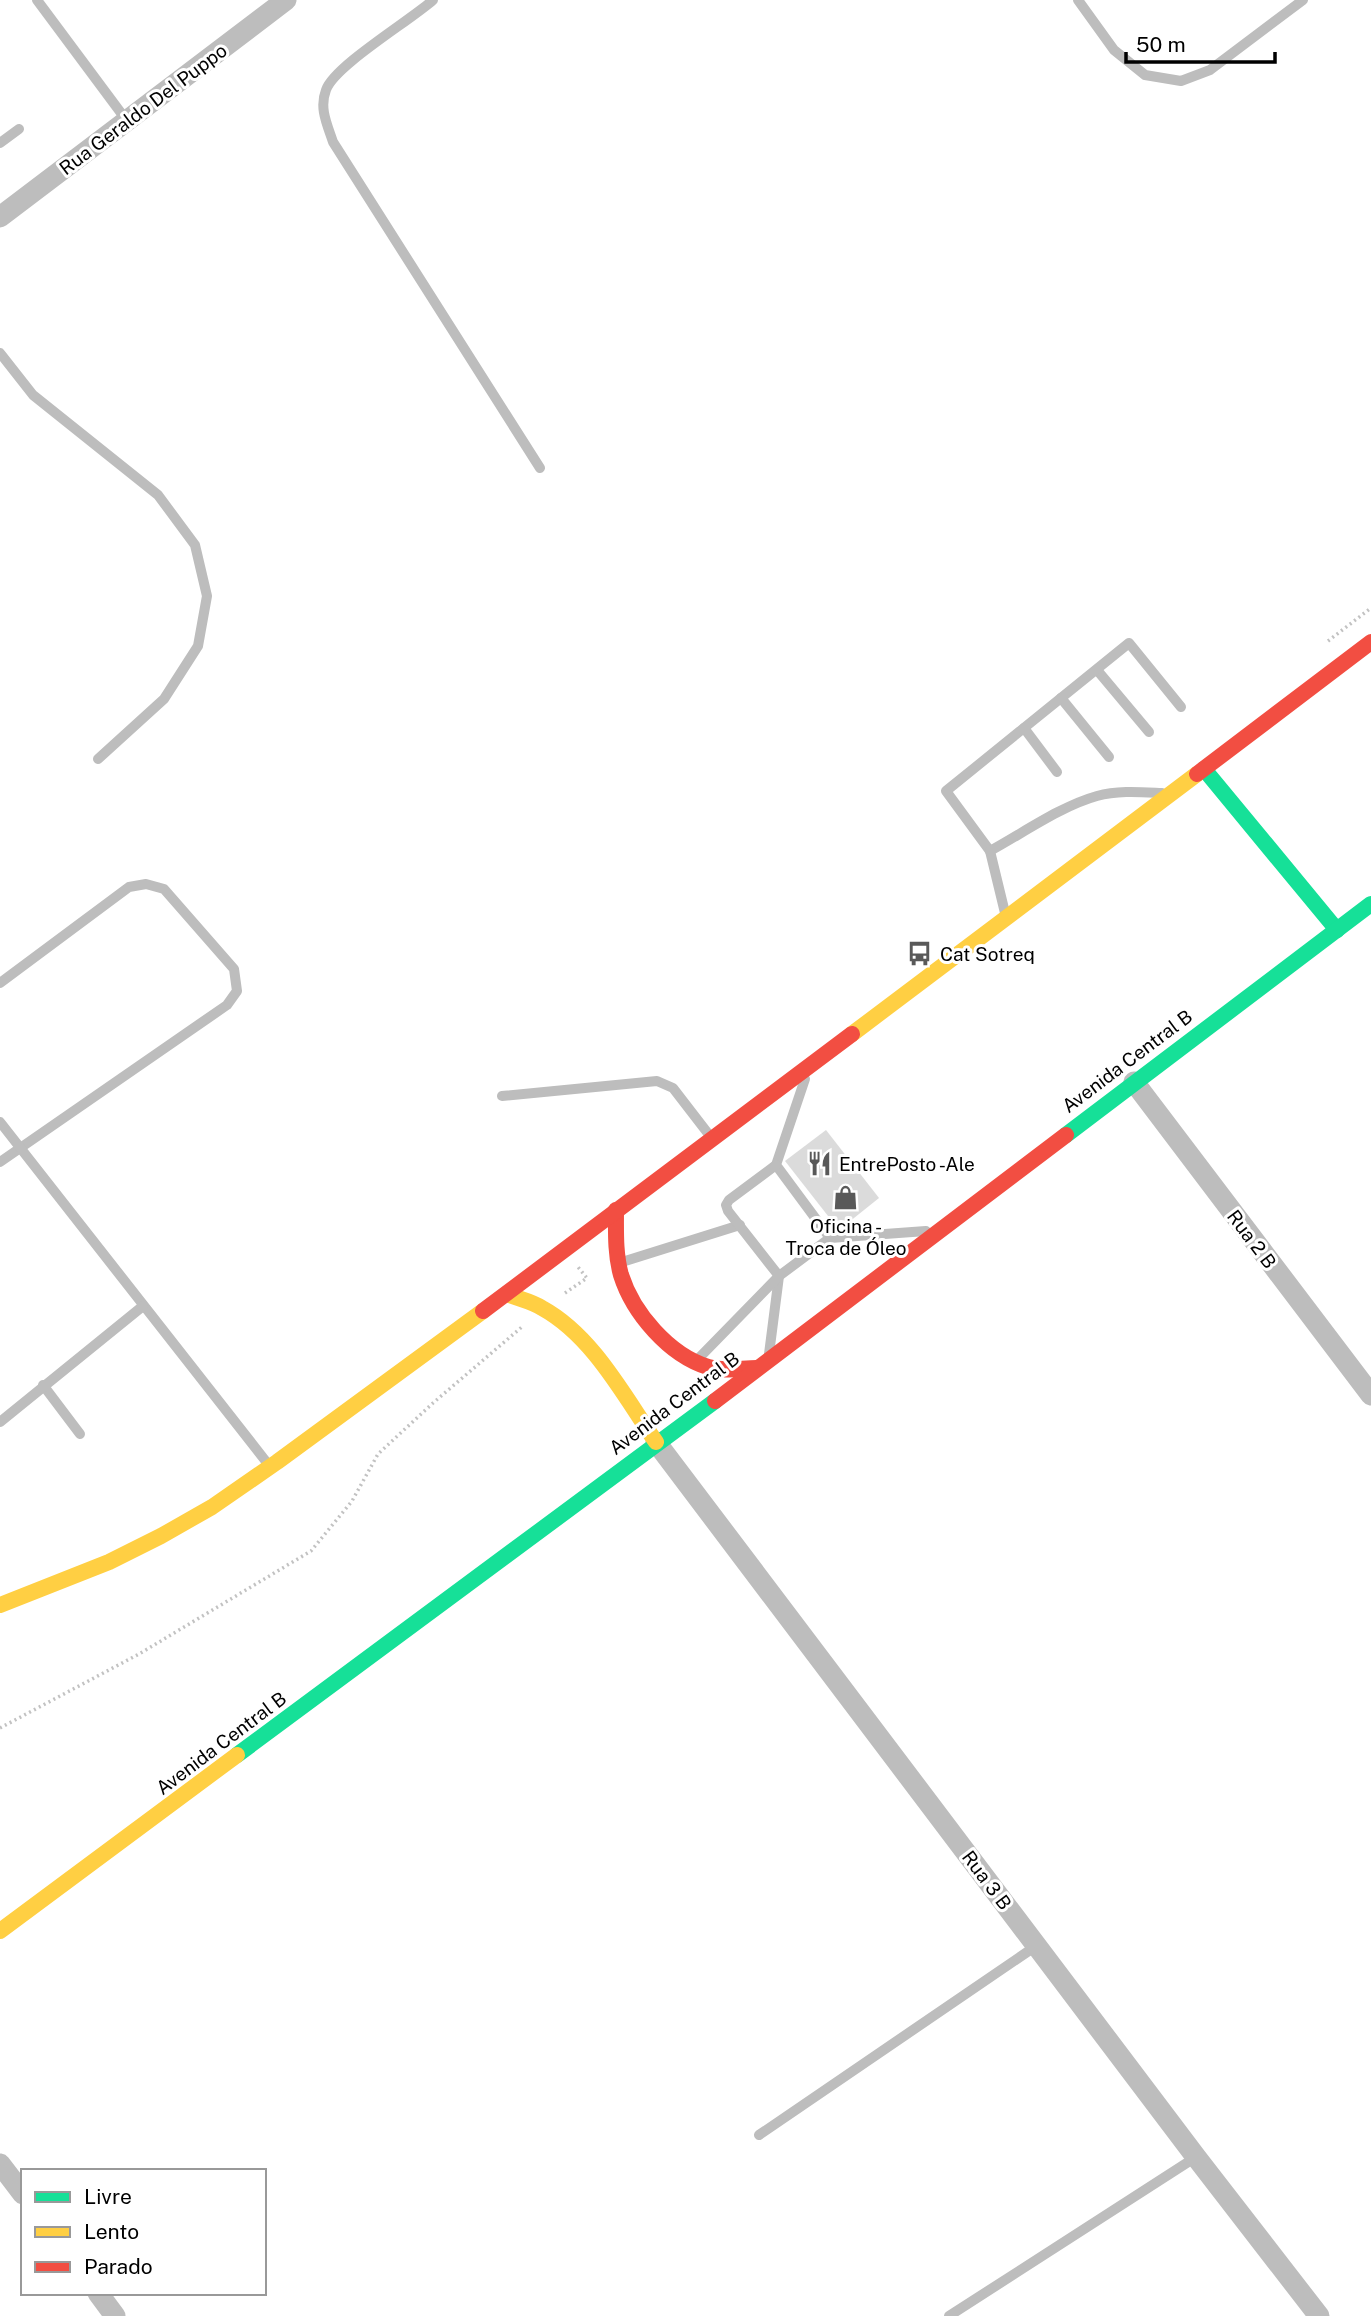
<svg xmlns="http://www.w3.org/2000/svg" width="1371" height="2316" font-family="'Public Sans',sans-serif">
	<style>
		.building { fill: #dbdbdb }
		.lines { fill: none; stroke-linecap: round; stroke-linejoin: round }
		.path { stroke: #c2c2c2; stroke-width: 3.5; stroke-dasharray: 2 3.5; stroke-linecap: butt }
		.lane { stroke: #bdbdbd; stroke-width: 10 }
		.street { stroke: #bdbdbd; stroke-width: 21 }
		.fast { stroke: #16e098; stroke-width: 16 }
		.slow { stroke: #ffcf43; stroke-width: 16 }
		.jam { stroke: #f24e42; stroke-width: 16 }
		.labels { text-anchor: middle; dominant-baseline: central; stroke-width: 6; stroke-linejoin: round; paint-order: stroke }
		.street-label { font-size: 19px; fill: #000; stroke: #fff }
		.poi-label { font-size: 19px; fill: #000; stroke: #fff; text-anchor: start }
	</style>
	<rect width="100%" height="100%" fill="#fff"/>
	<polygon class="building" points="826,1130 879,1198 839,1230 785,1161"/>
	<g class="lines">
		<g class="path">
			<polyline points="1328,641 1371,608"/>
			<polyline points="565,1293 587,1278 578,1267"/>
			<polyline points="0,1728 139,1654 311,1551 352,1501 378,1454 433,1403 523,1326"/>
		</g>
		<g class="lane">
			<polyline points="37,0 127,121"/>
			<path d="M433,0C411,20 334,66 326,90C319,108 327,124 333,142L540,468"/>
			<polyline points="1078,0 1114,50 1145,75 1181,81 1210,70 1303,0"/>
			<polyline points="0,143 19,129"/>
			<polyline points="0,353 33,395 158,495 195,545 207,596 198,646 164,699 98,759"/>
			<polyline points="1097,670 1149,732"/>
			<polyline points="1061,698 1109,757"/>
			<polyline points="1024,728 1057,772"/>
			<polyline points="990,851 946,791 1129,643 1181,707"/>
			<path d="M1006,917L990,851C1023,833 1061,806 1097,796C1118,790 1141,792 1162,793"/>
			<polyline points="0,983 129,887 146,884 164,889 234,969 237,991 227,1005 0,1162"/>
			<polyline points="805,1079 776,1165 830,1238 926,1231"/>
			<polyline points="502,1096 657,1081 673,1088 710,1136"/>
			<polyline points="0,1122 268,1464"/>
			<polyline points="622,1262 740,1225"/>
			<polyline points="769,1354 779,1276 728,1211 726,1205 729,1200 776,1165"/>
			<polyline points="697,1360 779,1276 830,1238"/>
			<polyline points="43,1385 80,1434"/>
			<polyline points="0,1422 143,1306"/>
			<polyline points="759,2135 1036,1946"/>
			<polyline points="949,2316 1196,2157"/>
		</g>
		<g class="street">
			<polyline points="0,217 286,0"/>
			<polyline points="1134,1082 1371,1395"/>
			<polyline points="656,1442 1196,2157 1319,2316"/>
			<polyline points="0,2164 23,2194"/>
			<polyline points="98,2293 115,2316"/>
		</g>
		<g class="fast">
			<polyline points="1204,769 1337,930"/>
			<polyline points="1066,1135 1371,904"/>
			<polyline points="237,1755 715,1401"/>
		</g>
		<g class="slow">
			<polyline points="852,1034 1197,774"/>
			<path d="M507,1294C519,1299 531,1301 542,1308C593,1336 624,1396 656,1442"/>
			<polyline points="0,1605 109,1562 161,1536 212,1507 277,1462 483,1311"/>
			<polyline points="0,1931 237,1755"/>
		</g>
		<g class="jam">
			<polyline points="1197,774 1371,642"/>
			<path d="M616,1210C616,1231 615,1254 621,1275C633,1313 669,1355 708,1367C724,1372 741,1368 757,1368"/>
			<polyline points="483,1311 852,1034"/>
			<polyline points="715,1401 1066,1135"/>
		</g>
	</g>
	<defs>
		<symbol id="bus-bare" viewBox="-9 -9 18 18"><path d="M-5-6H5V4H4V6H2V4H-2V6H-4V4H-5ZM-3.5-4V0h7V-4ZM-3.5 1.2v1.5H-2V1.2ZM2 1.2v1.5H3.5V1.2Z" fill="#595959" stroke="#fff" stroke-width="2.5" paint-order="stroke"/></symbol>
		<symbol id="restaurant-bare" viewBox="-9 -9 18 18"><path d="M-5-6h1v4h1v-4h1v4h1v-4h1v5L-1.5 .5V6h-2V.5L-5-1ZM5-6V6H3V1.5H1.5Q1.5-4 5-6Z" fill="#595959" stroke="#fff" stroke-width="2.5" paint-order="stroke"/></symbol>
		<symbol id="shop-bare" viewBox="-9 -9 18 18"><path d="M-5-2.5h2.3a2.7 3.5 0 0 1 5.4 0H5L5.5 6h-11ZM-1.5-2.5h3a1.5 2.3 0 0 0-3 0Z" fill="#595959" stroke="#fff" stroke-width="2.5" paint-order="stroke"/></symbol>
	</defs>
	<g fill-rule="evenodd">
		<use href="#bus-bare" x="902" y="936" width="35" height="35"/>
		<use href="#restaurant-bare" x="802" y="1146" width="35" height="35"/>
		<use href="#shop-bare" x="828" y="1180" width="35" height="35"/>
	</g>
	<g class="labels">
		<g class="street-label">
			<text transform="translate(143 109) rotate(-37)">Rua Geraldo Del Puppo</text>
			<text transform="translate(1127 1061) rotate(-37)">Avenida Central B</text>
			<text transform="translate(1252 1239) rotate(53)">Rua 2 B</text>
			<text transform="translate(674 1403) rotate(-37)">Avenida Central B</text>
			<text transform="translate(221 1743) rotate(-37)">Avenida Central B</text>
			<text transform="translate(987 1880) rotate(53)">Rua 3 B</text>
		</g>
		<g class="poi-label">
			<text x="940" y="954">Cat Sotreq</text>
			<text x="839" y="1164">EntrePosto -Ale</text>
			<text x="846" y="1226" text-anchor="middle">Oficina -<tspan x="846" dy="22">Troca de Óleo</tspan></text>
		</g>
	</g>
	<rect x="21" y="2169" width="245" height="126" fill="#ffffff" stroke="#999999" stroke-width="2"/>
	<rect x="35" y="2192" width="35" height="10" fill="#16e098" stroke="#999999" stroke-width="2"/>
	<text x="84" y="2204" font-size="21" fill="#000000">Livre</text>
	<rect x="35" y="2227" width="35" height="10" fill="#ffcf43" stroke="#999999" stroke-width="2"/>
	<text x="84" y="2239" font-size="21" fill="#000000">Lento</text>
	<rect x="35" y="2262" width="35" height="10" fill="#f24e42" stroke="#999999" stroke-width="2"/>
	<text x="84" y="2274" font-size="21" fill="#000000">Parado</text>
	<path d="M1126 52v10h149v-10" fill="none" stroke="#000000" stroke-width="3.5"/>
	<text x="1136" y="52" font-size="21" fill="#000000" stroke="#ffffff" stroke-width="5" paint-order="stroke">50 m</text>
</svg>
